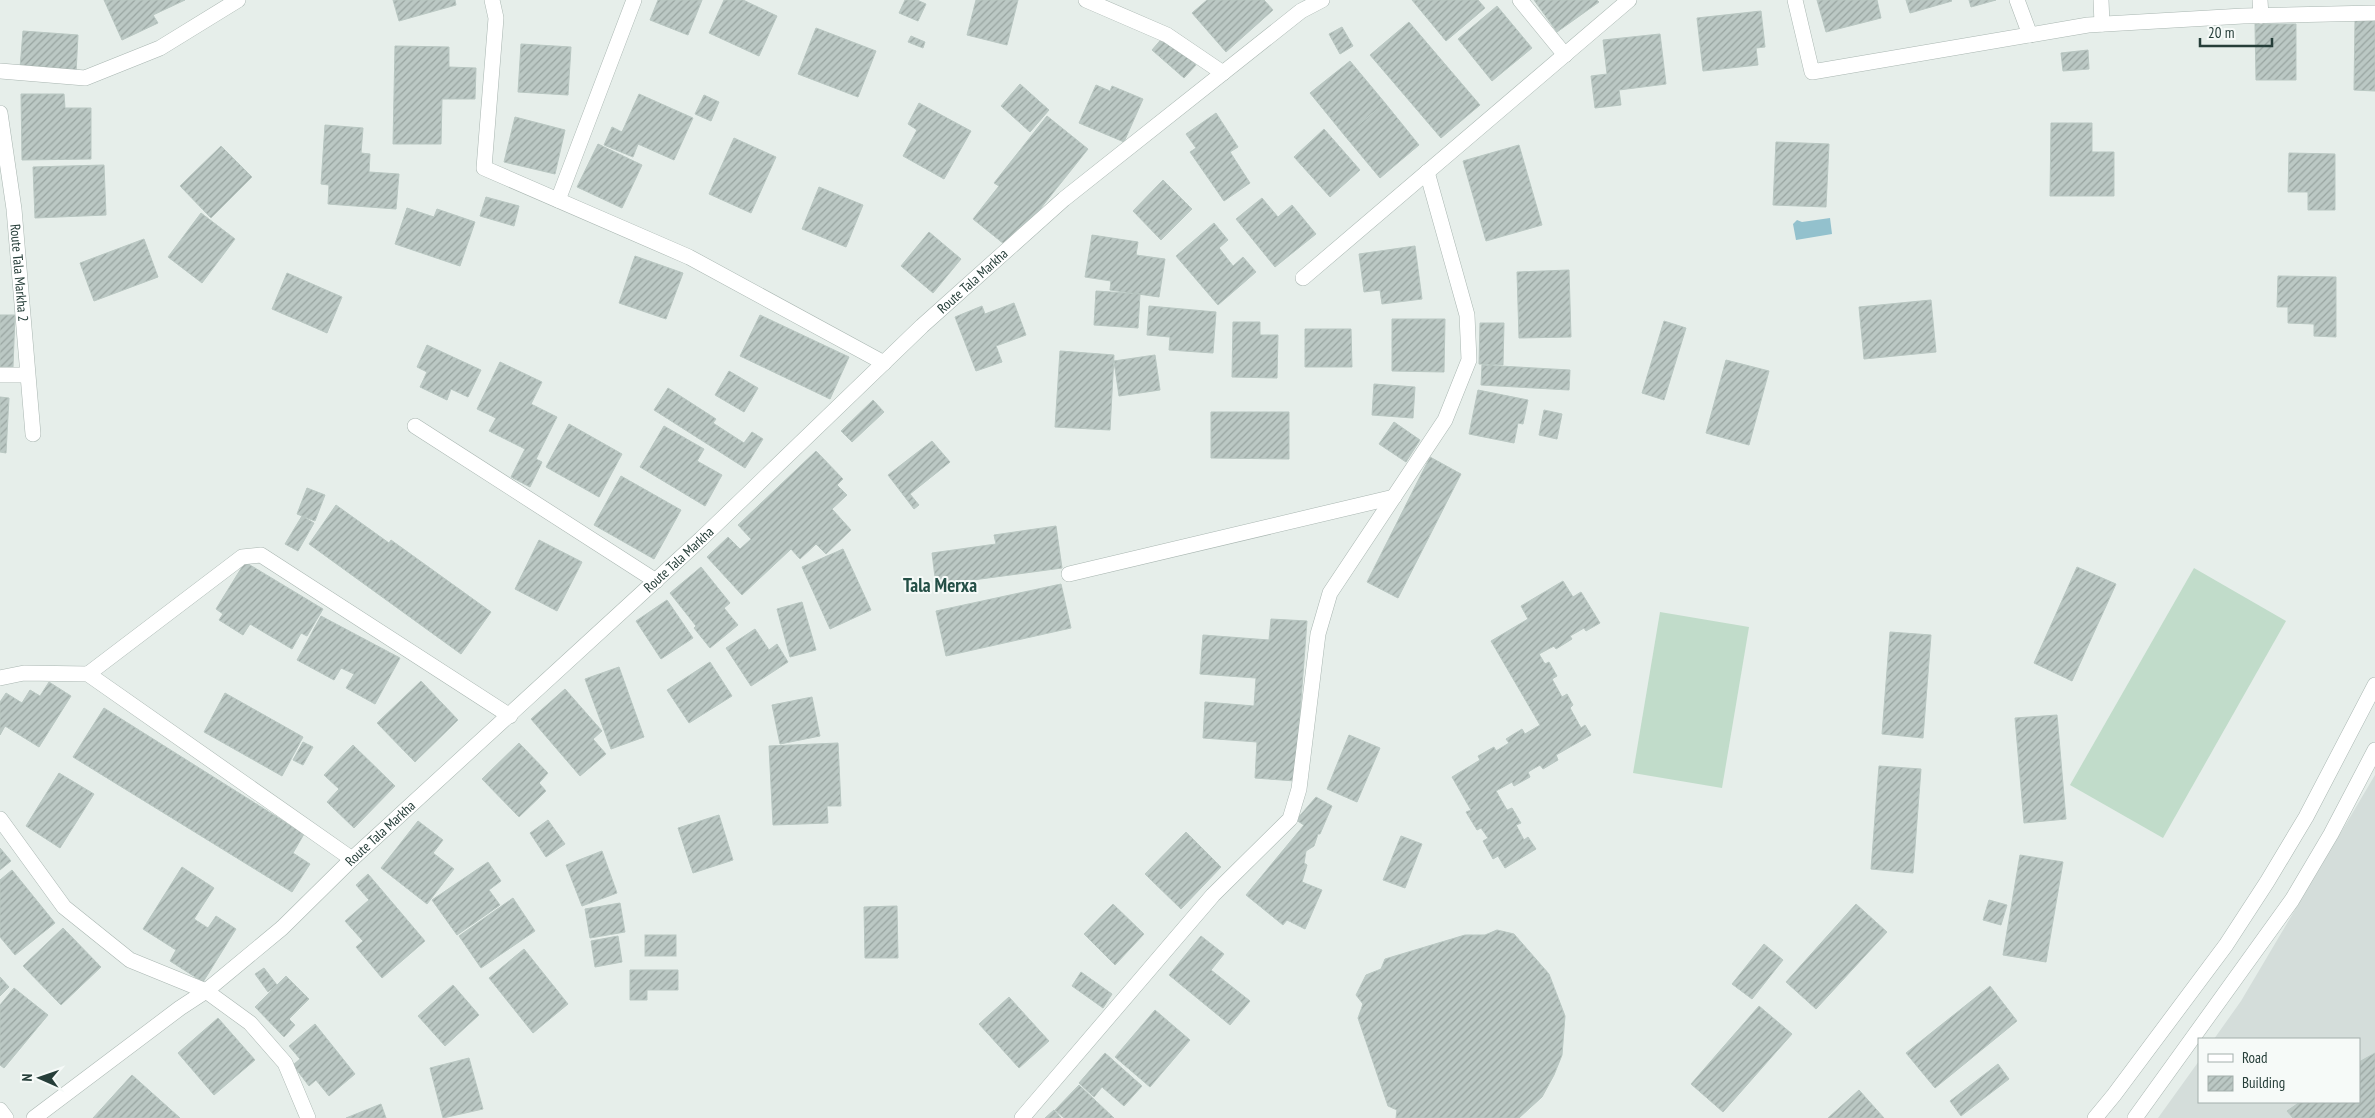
<svg xmlns="http://www.w3.org/2000/svg" width="2375" height="1118" font-family="'PT Sans Narrow',sans-serif">
	<style>
		.built { fill: #d4ddda }
		.garden { fill: #c1dcca }
		.water { fill: #93c1cd }
		.building { fill: url(#building-hatch); stroke: #b9c7c2 }
		.lines { fill: none; stroke-linecap: round; stroke-linejoin: round }
		.minor-casing { stroke: #a9b6b1; stroke-width: 16 }
		.minor { stroke: #fff; stroke-width: 15 }
		.labels { text-anchor: middle; dominant-baseline: central; stroke-width: 4; stroke-linejoin: round; paint-order: stroke }
		.street-label { font-size: 14px; fill: #263e39; stroke: #f6faf8 }
		.district-label { font-size: 19px; font-weight: bold; fill: #244f46; stroke: #f6faf8 }
	</style>
	<defs>
		<pattern id="building-hatch" width="6" height="6" patternUnits="userSpaceOnUse" patternTransform="scale(1.25)"><rect width="6" height="6" fill="#bbc8c4"/><path d="M-1 1l2-2M0 6l6-6M5 7l2-2" fill="none" stroke="#98a4a0"/></pattern>
	</defs>
	<rect width="100%" height="100%" fill="#e6eeea"/>
	<polygon class="built" points="2375,775 2375,1118 2158,1118 2199,1061 2199,1102 2359,1102 2359,1039 2214,1039 2241,1001"/>
	<g class="garden">
		<polygon points="2194,568 2286,621 2163,838 2070,785"/>
		<polygon points="1660,612 1749,627 1722,788 1633,773"/>
	</g>
	<polygon class="water" points="1830,218 1832,234 1796,240 1793,224 1797,220 1802,222"/>
	<g class="building">
		<polygon points="104,0 185,0 153,15 158,23 122,40"/>
		<polygon points="393,0 455,0 456,5 399,21"/>
		<polygon points="658,0 702,0 688,35 650,20"/>
		<polygon points="724,0 743,0 777,16 759,56 709,33"/>
		<polygon points="905,0 917,0 926,4 918,21 899,13"/>
		<polygon points="976,0 1018,0 1007,45 967,35"/>
		<polygon points="1207,0 1264,0 1273,10 1226,52 1192,13"/>
		<polygon points="1412,0 1478,0 1485,8 1446,41"/>
		<polygon points="1534,0 1597,0 1599,2 1557,32"/>
		<polygon points="1817,0 1877,0 1881,18 1826,32"/>
		<polygon points="1906,0 1951,0 1952,1 1910,13"/>
		<polygon points="1969,0 1996,0 1971,7"/>
		<polygon points="1497,6 1532,48 1492,81 1458,39"/>
		<polygon points="1761,11 1765,47 1756,48 1758,65 1703,71 1697,18"/>
		<polygon points="2355,20 2375,20 2375,91 2354,90"/>
		<polygon points="1409,22 1444,63 1406,97 1370,55"/>
		<polygon points="2255,24 2296,24 2296,80 2256,80"/>
		<polygon points="1342,27 1353,46 1340,54 1329,34"/>
		<polygon points="816,28 876,51 858,97 798,74"/>
		<polygon points="23,31 78,35 76,73 20,68"/>
		<polygon points="1660,34 1666,84 1619,90 1621,105 1595,108 1591,76 1607,74 1603,40"/>
		<polygon points="911,36 925,42 923,48 908,42"/>
		<polygon points="1164,36 1196,65 1184,78 1152,50"/>
		<polygon points="521,44 571,47 568,95 518,92"/>
		<polygon points="395,46 449,47 449,67 476,68 475,99 442,99 441,144 393,144"/>
		<polygon points="2088,50 2089,69 2063,71 2061,53"/>
		<polygon points="1350,61 1385,103 1345,136 1310,93"/>
		<polygon points="1444,63 1480,105 1441,138 1406,97"/>
		<polygon points="1020,84 1049,110 1030,132 1001,106"/>
		<polygon points="1096,85 1110,91 1112,86 1143,99 1124,142 1079,123"/>
		<polygon points="21,94 64,94 65,108 91,108 91,159 22,160"/>
		<polygon points="639,94 693,118 674,160 638,144 633,157 604,145 612,127 622,132"/>
		<polygon points="704,95 719,102 711,121 695,114"/>
		<polygon points="919,103 971,131 944,179 903,156 917,130 908,124"/>
		<polygon points="1385,103 1419,145 1380,178 1345,136"/>
		<polygon points="1216,113 1238,147 1230,152 1250,183 1224,201 1190,152 1196,148 1186,134"/>
		<polygon points="1047,116 1088,149 1009,248 973,219 999,186 994,183"/>
		<polygon points="515,117 565,130 555,174 504,162"/>
		<polygon points="2051,123 2092,123 2092,152 2114,152 2114,196 2050,196"/>
		<polygon points="325,125 363,128 361,153 370,154 369,172 399,174 396,209 328,204 329,185 321,184"/>
		<polygon points="1324,129 1360,170 1330,197 1294,157"/>
		<polygon points="734,138 776,157 751,213 709,194"/>
		<polygon points="1776,142 1829,144 1826,207 1773,205"/>
		<polygon points="598,144 642,165 622,208 577,187"/>
		<polygon points="1519,145 1542,225 1486,241 1463,161"/>
		<polygon points="221,146 252,177 211,218 180,186"/>
		<polygon points="2289,153 2335,154 2335,210 2308,210 2308,192 2288,192"/>
		<polygon points="104,165 106,215 35,218 33,167"/>
		<polygon points="1163,180 1192,209 1161,240 1133,211"/>
		<polygon points="819,187 863,205 846,247 802,229"/>
		<polygon points="486,197 519,206 514,226 480,216"/>
		<polygon points="1262,198 1278,217 1292,205 1316,234 1275,267 1236,219"/>
		<polygon points="407,208 434,217 437,209 475,222 460,266 395,244"/>
		<polygon points="201,213 235,239 202,283 168,257"/>
		<polygon points="1214,223 1228,240 1219,248 1233,266 1243,257 1256,272 1218,305 1176,256"/>
		<polygon points="929,232 961,259 933,293 901,266"/>
		<polygon points="1092,235 1138,242 1136,255 1165,259 1159,297 1110,290 1111,281 1085,277"/>
		<polygon points="144,239 158,277 94,301 80,263"/>
		<polygon points="1415,246 1422,299 1382,304 1380,290 1364,292 1359,254"/>
		<polygon points="635,256 683,273 666,319 619,303"/>
		<polygon points="1569,270 1571,337 1519,338 1517,272"/>
		<polygon points="287,273 342,297 327,333 272,309"/>
		<polygon points="2278,276 2336,277 2336,337 2314,336 2314,324 2288,323 2288,307 2277,307"/>
		<polygon points="1096,291 1140,294 1138,328 1094,325"/>
		<polygon points="1931,300 1936,352 1864,359 1859,307"/>
		<polygon points="1014,303 1026,335 996,346 1002,362 976,371 955,317 982,306 985,314"/>
		<polygon points="1149,306 1216,312 1213,353 1169,350 1170,337 1147,335"/>
		<polygon points="0,315 15,315 13,367 0,367"/>
		<polygon points="760,315 849,357 830,399 740,356"/>
		<polygon points="1392,319 1445,319 1444,372 1392,371"/>
		<polygon points="1664,321 1686,328 1664,400 1642,393"/>
		<polygon points="1233,322 1260,322 1260,335 1278,335 1277,378 1232,377"/>
		<polygon points="1480,323 1504,323 1503,365 1479,364"/>
		<polygon points="1305,329 1351,329 1352,367 1305,367"/>
		<polygon points="427,345 481,370 468,397 451,389 447,400 420,387 427,372 417,367"/>
		<polygon points="1060,351 1114,355 1110,430 1055,427"/>
		<polygon points="1155,355 1160,390 1119,396 1114,361"/>
		<polygon points="1726,360 1769,371 1749,445 1706,433"/>
		<polygon points="500,362 542,382 531,404 557,417 536,459 542,462 530,487 511,477 525,449 489,431 496,418 477,409"/>
		<polygon points="1482,365 1570,370 1569,390 1481,385"/>
		<polygon points="729,371 758,388 744,412 715,395"/>
		<polygon points="1374,384 1415,387 1413,418 1372,415"/>
		<polygon points="668,388 716,419 713,423 744,443 752,432 763,439 745,468 654,410"/>
		<polygon points="1478,390 1528,400 1523,424 1518,423 1514,443 1469,434"/>
		<polygon points="0,397 9,398 6,453 0,452"/>
		<polygon points="873,400 884,412 852,442 841,431"/>
		<polygon points="1544,410 1562,414 1557,439 1539,435"/>
		<polygon points="1211,412 1289,412 1289,459 1211,458"/>
		<polygon points="1394,422 1420,440 1406,462 1379,444"/>
		<polygon points="569,424 622,454 599,497 546,467"/>
		<polygon points="664,426 704,449 697,461 722,475 705,506 640,467"/>
		<polygon points="932,441 950,462 910,494 919,505 914,509 888,475"/>
		<polygon points="816,451 843,479 837,485 847,495 832,509 851,530 826,554 816,544 800,559 791,549 742,595 707,557 728,537 740,549 751,539 738,525"/>
		<polygon points="1430,457 1461,474 1398,598 1367,582"/>
		<polygon points="621,476 681,510 654,559 594,525"/>
		<polygon points="307,488 325,495 315,521 297,514"/>
		<polygon points="336,505 389,543 391,540 491,612 461,654 309,544"/>
		<polygon points="302,516 314,523 298,551 285,544"/>
		<polygon points="1056,526 1062,568 936,585 932,553 996,544 994,535"/>
		<polygon points="539,540 582,562 557,611 515,589"/>
		<polygon points="843,549 871,610 830,629 802,567"/>
		<polygon points="245,562 323,609 307,636 301,633 292,649 250,624 243,635 219,620 223,614 216,609"/>
		<polygon points="701,567 730,603 724,608 738,625 710,648 694,628 696,626 670,593"/>
		<polygon points="2077,567 2116,584 2072,681 2034,663"/>
		<polygon points="1563,581 1573,597 1581,592 1600,623 1586,631 1584,628 1570,636 1572,639 1556,649 1554,646 1539,654 1545,664 1549,662 1557,676 1552,679 1562,697 1567,694 1573,705 1570,708 1581,728 1585,725 1591,735 1556,755 1558,760 1543,769 1540,765 1528,772 1530,777 1514,786 1512,782 1496,791 1507,810 1512,808 1521,823 1516,825 1524,840 1528,837 1536,849 1505,868 1498,856 1493,859 1483,841 1488,838 1481,828 1477,830 1466,812 1471,810 1452,777 1480,760 1478,756 1494,747 1496,751 1509,743 1506,739 1522,729 1525,734 1540,725 1491,641 1528,619 1521,606"/>
		<polygon points="1061,584 1071,628 946,656 936,611"/>
		<polygon points="667,600 693,638 661,659 636,621"/>
		<polygon points="802,602 816,650 790,657 777,609"/>
		<polygon points="321,616 400,658 375,704 346,688 354,674 341,668 334,680 297,660"/>
		<polygon points="1271,619 1307,621 1295,781 1255,778 1257,742 1203,738 1205,702 1254,706 1256,678 1200,674 1203,635 1269,640"/>
		<polygon points="755,629 769,650 777,644 788,662 751,686 726,648"/>
		<polygon points="1890,632 1931,635 1923,738 1882,734"/>
		<polygon points="710,662 732,696 689,723 667,690"/>
		<polygon points="619,667 644,737 611,749 585,679"/>
		<polygon points="421,681 458,720 415,762 377,723"/>
		<polygon points="49,682 71,696 39,747 5,726 0,735 0,702 6,693 22,703 30,690 40,696"/>
		<polygon points="565,689 602,731 593,739 606,754 580,776 531,719"/>
		<polygon points="225,693 303,737 282,776 204,732"/>
		<polygon points="812,697 820,736 780,744 772,705"/>
		<polygon points="104,708 304,834 293,853 310,864 292,892 73,757"/>
		<polygon points="2057,715 2066,819 2024,823 2015,718"/>
		<polygon points="1349,735 1380,748 1357,802 1327,789"/>
		<polygon points="303,742 313,747 303,765 293,760"/>
		<polygon points="519,743 548,773 539,783 546,791 519,817 482,779"/>
		<polygon points="838,743 841,806 827,806 828,823 773,825 769,746"/>
		<polygon points="353,745 395,786 354,828 327,802 339,789 324,775"/>
		<polygon points="1879,766 1921,769 1913,873 1871,869"/>
		<polygon points="59,773 94,794 60,848 26,826"/>
		<polygon points="1316,797 1332,806 1320,834 1318,834 1314,846 1306,851 1304,863 1307,865 1302,882 1322,890 1305,929 1287,920 1283,925 1246,895 1304,825 1296,820"/>
		<polygon points="719,815 733,860 693,873 678,828"/>
		<polygon points="548,820 565,844 546,857 530,833"/>
		<polygon points="418,821 443,840 433,853 454,869 427,904 381,868"/>
		<polygon points="1186,832 1221,867 1181,909 1145,874"/>
		<polygon points="1401,836 1422,844 1405,888 1383,880"/>
		<polygon points="0,848 11,861 0,870"/>
		<polygon points="602,851 617,893 582,906 566,865"/>
		<polygon points="2020,855 2063,862 2046,962 2003,955"/>
		<polygon points="488,862 501,881 489,890 500,905 457,935 432,900"/>
		<polygon points="182,867 214,888 194,919 208,928 216,916 236,929 203,982 170,961 176,950 143,929"/>
		<polygon points="12,870 55,923 15,955 0,937 0,880"/>
		<polygon points="368,874 425,941 382,978 356,947 363,941 345,921 369,900 356,885"/>
		<polygon points="513,898 535,931 481,968 459,936"/>
		<polygon points="1989,900 2007,905 2001,925 1983,920"/>
		<polygon points="620,903 625,932 590,938 585,909"/>
		<polygon points="1113,904 1144,934 1115,965 1084,934"/>
		<polygon points="1856,904 1887,932 1816,1009 1786,982"/>
		<polygon points="897,906 898,958 865,958 864,907"/>
		<polygon points="63,928 101,967 61,1005 23,966"/>
		<polygon points="1497,930 1514,934 1549,974 1565,1016 1562,1055 1554,1075 1542,1097 1519,1118 1396,1118 1397,1110 1388,1106 1358,1018 1363,1004 1356,995 1366,975 1381,969 1385,959 1465,935 1485,935"/>
		<rect x="645" y="935" width="31" height="21"/>
		<polygon points="618,936 622,962 595,967 591,941"/>
		<polygon points="1201,936 1224,954 1211,970 1250,1001 1230,1025 1169,975"/>
		<polygon points="1764,944 1783,960 1752,999 1732,984"/>
		<polygon points="524,949 568,1004 533,1033 489,978"/>
		<polygon points="264,968 277,985 268,992 255,974"/>
		<polygon points="630,970 678,970 678,990 647,990 647,1000 630,1000"/>
		<polygon points="1081,972 1112,994 1103,1008 1072,986"/>
		<polygon points="286,976 309,999 289,1019 295,1025 284,1037 255,1007"/>
		<polygon points="0,977 9,987 0,996"/>
		<polygon points="453,985 479,1015 445,1046 418,1016"/>
		<polygon points="1990,986 2017,1021 1935,1088 1906,1053"/>
		<polygon points="14,988 48,1015 4,1068 0,1065 0,1005"/>
		<polygon points="1009,997 1049,1041 1019,1068 979,1024"/>
		<polygon points="1759,1006 1792,1034 1723,1112 1691,1084"/>
		<polygon points="1155,1010 1190,1040 1150,1087 1115,1057"/>
		<polygon points="218,1018 255,1060 214,1095 178,1053"/>
		<polygon points="315,1024 355,1074 329,1096 316,1080 309,1086 293,1065 300,1059 289,1046"/>
		<polygon points="1105,1053 1142,1086 1124,1106 1102,1087 1094,1097 1079,1083"/>
		<polygon points="2375,1053 2375,1118 2293,1118 2287,1111 2300,1102 2359,1102 2359,1062"/>
		<polygon points="469,1058 483,1109 443,1118 430,1068"/>
		<polygon points="1998,1064 2009,1079 1961,1116 1950,1101"/>
		<polygon points="132,1075 180,1118 93,1118"/>
		<polygon points="1079,1085 1114,1118 1064,1118 1055,1110"/>
		<polygon points="1859,1090 1884,1118 1828,1118"/>
		<polygon points="381,1104 386,1118 346,1118"/>
		<polygon points="1054,1110 1061,1118 1045,1118"/>
	</g>
	<g class="lines">
		<defs>
			<g id="minor">
				<polyline points="492,0 496,18 484,168 689,257 884,363"/>
				<polyline points="1086,0 1167,35 1223,73"/>
				<polyline points="1520,0 1565,55"/>
				<polyline points="1795,0 1812,72 2088,25 2243,16 2375,13"/>
				<polyline points="2017,0 2030,35"/>
				<polyline points="2101,0 2102,24"/>
				<polyline points="2260,0 2261,16"/>
				<polyline points="0,71 85,78 160,48 238,0"/>
				<path id="s1" d="M0,113L14,209L33,434"/>
				<polyline points="558,200 634,0"/>
				<polyline points="1303,278 1629,0"/>
				<polyline points="0,375 26,375"/>
				<polyline points="415,426 656,581"/>
				<polyline points="1069,574 1394,497"/>
				<polyline points="88,674 242,557 261,555 510,716"/>
				<polyline points="0,678 24,673 88,674 352,859"/>
				<polyline points="0,819 64,907 130,960 206,991 250,1023 285,1063 308,1118"/>
				<polyline points="0,1110 6,1118"/>
				<path id="s2" d="M34,1118L180,1008L206,991L282,928L352,859L701,539L922,326L1064,199L1301,11L1322,0"/>
				<polyline points="1022,1118 1213,895 1290,819 1299,789 1318,634 1330,593 1445,420 1469,360 1467,315 1427,172"/>
				<polyline points="2095,1118 2114,1095 2226,945 2267,882 2306,817 2375,685"/>
				<polyline points="2135,1118 2292,900 2331,834 2375,750"/>
			</g>
		</defs>
		<use href="#minor" class="minor-casing"/>
		<use href="#minor" class="minor"/>
	</g>
	<g class="labels">
		<g class="street-label">
			<text stroke="none"><textPath href="#s1" startOffset="161">Route Tala Markha 2</textPath></text>
			<text stroke="none"><textPath href="#s2" startOffset="1259">Route Tala Markha</textPath></text>
			<text stroke="none"><textPath href="#s2" startOffset="854">Route Tala Markha</textPath></text>
			<text stroke="none"><textPath href="#s2" startOffset="449">Route Tala Markha</textPath></text>
		</g>
		<g class="district-label">
			<text x="940" y="585">Tala Merxa</text>
		</g>
	</g>
	<rect x="2198" y="1038" width="162" height="65" fill="#f6faf8" stroke="#a3afac"/>
	<rect x="2208" y="1054" width="25" height="8" fill="#ffffff" stroke="#a3afac"/>
	<text x="2242" y="1063" font-size="15" fill="#263e39">Road</text>
	<rect x="2208" y="1076" width="25" height="15" fill="url(#building-hatch)" stroke="#a3afac"/>
	<text x="2242" y="1088" font-size="15" fill="#263e39">Building</text>
	<g transform="translate(40 1078) rotate(272)" stroke="#f6faf8" stroke-width="4" paint-order="stroke">
	<path d="M0-4L9 19L0 12L-9 19Z" fill="#263e39"/>
	<text y="-8" font-size="14" font-weight="bold" text-anchor="middle" fill="#263e39">N</text>
	</g>
	<path d="M2200 38v8h72v-8" fill="none" stroke="#263e39" stroke-width="2.5"/>
	<text x="2208" y="38" font-size="15" fill="#263e39" stroke="#f6faf8" stroke-width="4" paint-order="stroke">20 m</text>
</svg>
